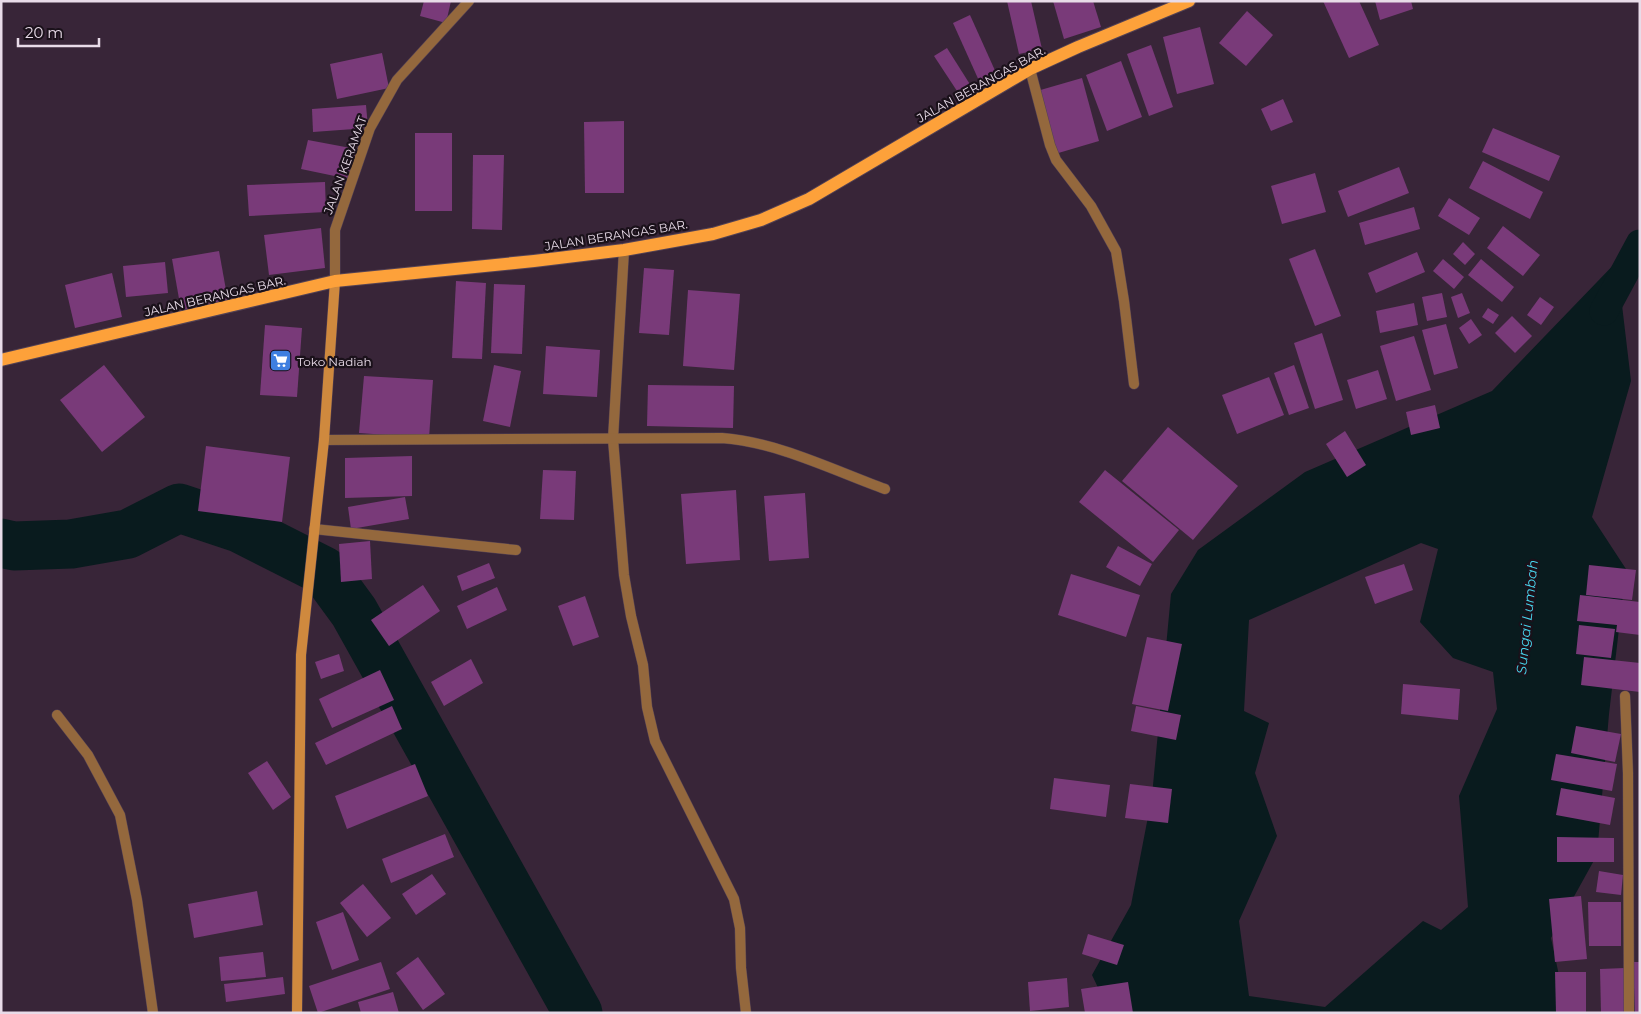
<svg xmlns="http://www.w3.org/2000/svg" width="1641" height="1014" font-family="Montserrat,sans-serif">
	<style>
		.water { fill: #091b1e; fill-rule: evenodd }
		.lines { fill: none; stroke-linecap: round; stroke-linejoin: round }
		.canal { stroke: #091b1e; stroke-width: 29 }
		.river { stroke: #091b1e; stroke-width: 49 }
		.building { fill: #793a79 }
		.street-casing { stroke: #544254; stroke-width: 11 }
		.secondary-casing { stroke: #544254; stroke-width: 11 }
		.primary-casing { stroke: #544254; stroke-width: 14 }
		.street { stroke: #94683d; stroke-width: 10 }
		.secondary { stroke: #cf893e; stroke-width: 10 }
		.primary { stroke: #fda13a; stroke-width: 12 }
		.labels { text-anchor: middle; dominant-baseline: central; stroke-width: 4.5; stroke-linejoin: round; paint-order: stroke }
		.street-label { font-size: 12px; fill: #e8dbe8; stroke: #1a111a }
		.poi-label { font-size: 12px; fill: #e8dbe8; stroke: #1a111a; text-anchor: start }
		.water-label { font-size: 14px; font-style: italic; fill: #48d5ed; stroke: #1a111a }
	</style>
	<rect width="100%" height="100%" fill="#382538"/>
	<path class="water" d="M1623,255L1622,305L1631,381L1592,517L1626,569L1609,714L1597,855L1551,938L1567,1013H1110L1092,975L1131,905L1152,796L1171,594L1198,550L1305,472L1492,391ZM1421,543L1438,549L1420,622L1453,658L1493,672L1497,709L1459,796L1468,907L1441,930L1423,921L1325,1007L1249,996L1239,921L1277,836L1255,773L1269,723L1244,711L1249,620Z"/>
	<g class="lines">
		<polyline class="canal" points="1604,311 1640,244"/>
		<polyline class="river" points="1,543 14,546 71,544 128,534 179,508 239,528 324,571 354,612 578,1013"/>
	</g>
	<g class="building">
		<polygon points="424,1 451,1 446,23 420,16"/>
		<polygon points="1007,1 1031,1 1042,49 1019,54"/>
		<polygon points="1053,1 1093,1 1101,27 1064,39"/>
		<polygon points="1323,1 1359,1 1379,45 1349,58"/>
		<polygon points="1375,1 1411,1 1413,9 1380,20"/>
		<polygon points="1247,11 1273,35 1246,66 1219,43"/>
		<polygon points="970,15 997,75 980,83 953,23"/>
		<polygon points="1200,27 1214,84 1177,94 1163,37"/>
		<polygon points="1151,45 1173,107 1149,116 1127,54"/>
		<polygon points="947,48 971,86 959,94 934,56"/>
		<polygon points="382,53 389,88 337,99 330,64"/>
		<polygon points="1121,61 1142,117 1107,131 1086,75"/>
		<polygon points="1082,78 1099,141 1055,154 1037,91"/>
		<polygon points="1283,99 1293,122 1271,131 1261,109"/>
		<polygon points="366,105 368,128 313,132 312,109"/>
		<polygon points="624,121 624,193 585,193 584,122"/>
		<polygon points="1493,128 1560,156 1549,181 1482,152"/>
		<rect x="415" y="133" width="37" height="78"/>
		<polygon points="308,140 356,149 349,179 301,169"/>
		<polygon points="473,155 504,155 502,230 472,229"/>
		<polygon points="1483,161 1543,192 1530,219 1469,188"/>
		<polygon points="1399,167 1409,193 1348,217 1338,191"/>
		<polygon points="1315,173 1326,212 1282,224 1271,186"/>
		<polygon points="325,182 326,212 249,216 247,185"/>
		<polygon points="1449,198 1480,218 1469,235 1438,216"/>
		<polygon points="1414,207 1420,229 1365,245 1359,223"/>
		<polygon points="1503,226 1540,255 1523,276 1487,248"/>
		<polygon points="321,228 325,268 269,275 264,235"/>
		<polygon points="1463,242 1475,254 1465,265 1453,254"/>
		<polygon points="1315,249 1341,316 1315,326 1289,259"/>
		<polygon points="219,251 228,301 181,310 172,259"/>
		<polygon points="1417,252 1425,272 1376,293 1368,273"/>
		<polygon points="1443,259 1464,277 1454,289 1433,271"/>
		<polygon points="1481,259 1514,287 1502,302 1468,275"/>
		<polygon points="165,262 168,293 126,297 123,266"/>
		<polygon points="644,268 674,270 669,335 639,333"/>
		<polygon points="112,273 122,317 75,328 65,285"/>
		<polygon points="456,281 486,283 482,359 452,358"/>
		<polygon points="494,284 525,285 522,354 491,353"/>
		<polygon points="688,290 740,294 734,370 683,366"/>
		<polygon points="1442,293 1447,317 1427,321 1422,297"/>
		<polygon points="1462,293 1470,313 1458,318 1451,297"/>
		<polygon points="1540,297 1554,307 1541,325 1527,315"/>
		<polygon points="1414,303 1418,325 1380,333 1376,311"/>
		<polygon points="1488,308 1499,315 1493,324 1482,317"/>
		<polygon points="1512,316 1532,336 1515,353 1495,333"/>
		<polygon points="1471,319 1482,335 1469,344 1459,328"/>
		<polygon points="1446,324 1458,368 1434,375 1422,330"/>
		<polygon points="265,325 302,328 297,397 260,395"/>
		<polygon points="1322,333 1343,400 1315,409 1294,343"/>
		<polygon points="1414,336 1431,390 1396,401 1380,346"/>
		<polygon points="546,346 600,350 597,397 543,394"/>
		<polygon points="104,365 145,417 102,452 60,400"/>
		<polygon points="494,365 521,371 510,427 483,421"/>
		<polygon points="1294,365 1309,408 1289,415 1274,373"/>
		<polygon points="1378,370 1387,399 1356,409 1347,380"/>
		<polygon points="364,376 433,380 429,438 359,433"/>
		<polygon points="1269,377 1284,415 1237,434 1222,395"/>
		<polygon points="648,385 734,386 733,428 647,426"/>
		<polygon points="1435,405 1440,428 1411,435 1406,412"/>
		<polygon points="1168,427 1238,486 1193,540 1122,481"/>
		<polygon points="1345,431 1366,465 1347,477 1326,444"/>
		<polygon points="206,446 290,457 282,522 198,511"/>
		<polygon points="412,456 412,496 345,498 345,458"/>
		<polygon points="543,470 576,471 574,520 540,519"/>
		<polygon points="1105,470 1179,530 1153,562 1079,502"/>
		<polygon points="736,490 740,560 686,564 681,494"/>
		<polygon points="805,493 809,558 769,561 764,496"/>
		<polygon points="405,497 409,519 351,529 348,507"/>
		<polygon points="370,541 372,579 341,582 339,544"/>
		<polygon points="1118,546 1152,564 1140,586 1106,567"/>
		<polygon points="489,563 495,578 462,591 457,576"/>
		<polygon points="1404,564 1413,590 1375,604 1365,577"/>
		<polygon points="1589,565 1636,570 1632,600 1586,595"/>
		<polygon points="1071,574 1140,595 1126,637 1058,615"/>
		<polygon points="423,585 440,611 389,646 371,620"/>
		<polygon points="497,587 507,610 467,629 457,606"/>
		<polygon points="1580,595 1640,602 1640,635 1616,632 1617,625 1577,621"/>
		<polygon points="585,596 599,637 573,646 558,606"/>
		<polygon points="1579,625 1615,629 1611,658 1576,654"/>
		<polygon points="1147,637 1182,644 1168,711 1132,704"/>
		<polygon points="339,654 344,671 321,679 315,662"/>
		<polygon points="1584,657 1640,663 1640,692 1581,685"/>
		<polygon points="471,659 483,683 444,706 431,682"/>
		<polygon points="380,670 394,700 332,728 319,699"/>
		<polygon points="1403,684 1460,689 1458,720 1401,714"/>
		<polygon points="392,706 402,729 326,765 315,743"/>
		<polygon points="1136,706 1181,715 1176,740 1131,731"/>
		<polygon points="1576,726 1621,734 1615,762 1571,753"/>
		<polygon points="1556,754 1617,764 1612,791 1551,780"/>
		<polygon points="267,761 291,797 273,810 248,773"/>
		<polygon points="415,764 428,796 347,829 335,796"/>
		<polygon points="1054,778 1110,785 1106,817 1050,809"/>
		<polygon points="1130,784 1172,789 1168,823 1125,818"/>
		<polygon points="1561,788 1615,798 1610,825 1556,815"/>
		<polygon points="445,834 454,857 391,883 382,859"/>
		<polygon points="1557,837 1614,838 1614,862 1557,862"/>
		<polygon points="1599,871 1623,875 1621,895 1596,892"/>
		<polygon points="432,874 446,894 416,915 402,894"/>
		<polygon points="363,884 391,918 367,937 340,903"/>
		<polygon points="257,891 263,925 194,938 188,904"/>
		<polygon points="1581,896 1587,959 1555,962 1549,899"/>
		<polygon points="1588,902 1621,902 1621,946 1589,946"/>
		<polygon points="343,912 359,960 332,970 316,922"/>
		<polygon points="1088,934 1124,945 1117,965 1082,954"/>
		<polygon points="263,952 266,977 221,981 219,957"/>
		<polygon points="418,957 445,994 423,1010 396,973"/>
		<polygon points="381,962 390,989 318,1013 309,986"/>
		<polygon points="1633,962 1640,962 1640,1013 1635,1013"/>
		<polygon points="1625,968 1625,1013 1601,1013 1600,969"/>
		<polygon points="1555,972 1586,972 1586,1013 1556,1013"/>
		<polygon points="283,977 285,994 226,1002 224,984"/>
		<polygon points="1067,978 1069,1007 1030,1011 1028,982"/>
		<polygon points="1128,982 1133,1013 1085,1013 1081,989"/>
		<polygon points="393,992 399,1013 361,1013 358,1002"/>
	</g>
	<g class="lines">
		<defs>
			<g id="street">
				<polyline points="1030,69 1050,145 1056,160 1091,206 1116,251 1124,301 1134,384"/>
				<polyline points="624,250 613,439 624,575 631,616 643,665 647,707 655,741 734,899 740,928 741,968 746,1013"/>
				<polyline points="335,281 335,230 370,128 397,80 469,1"/>
				<path d="M324,440L722,438C777,442 833,470 885,489"/>
				<polyline points="314,529 516,550"/>
				<polyline points="1625,696 1628,773 1629,1013"/>
				<polyline points="57,715 88,755 120,815 137,900 153,1013"/>
			</g>
			<polyline id="secondary" points="297,1013 301,655 324,440 335,281"/>
			<polyline id="primary" points="1,360 335,281 534,261 624,250 713,234 761,220 809,199 1030,69 1078,47 1189,1"/>
		</defs>
		<use href="#street" class="street-casing"/>
		<use href="#secondary" class="secondary-casing"/>
		<use href="#primary" class="primary-casing"/>
		<use href="#street" class="street"/>
		<use href="#secondary" class="secondary"/>
		<use href="#primary" class="primary"/>
	</g>
	<defs>
		<symbol id="supermarket-square" viewBox="-11 -11 22 22"><rect x="-9" y="-9" width="18" height="18" rx="4" fill="#3f7fe0" stroke="#1a111a"/><path d="M-6-5.5h2.5l.6 2H6L4.5 2H-2.5L-4.4-4H-6ZM-1.5 3.2a1.3 1.3 0 1 0 .1 0ZM3 3.2a1.3 1.3 0 1 0 .1 0Z" fill="#fff"/></symbol>
	</defs>
	<g fill-rule="evenodd">
		<use href="#supermarket-square" x="268" y="348" width="25" height="25"/>
	</g>
	<g class="labels">
		<g class="street-label">
			<text transform="translate(981 84) rotate(-29)">JALAN BERANGAS BAR.</text>
			<text transform="translate(345 165) rotate(-70)">JALAN KERAMAT</text>
			<text transform="translate(616 235) rotate(-9)">JALAN BERANGAS BAR.</text>
			<text transform="translate(215 296) rotate(-13)">JALAN BERANGAS BAR.</text>
		</g>
		<g class="poi-label">
			<text x="297" y="361">Toko Nadiah</text>
		</g>
		<g class="water-label">
			<text transform="translate(1527 617) rotate(-84)">Sungai Lumbah</text>
		</g>
	</g>
	<rect width="1641" height="1014" fill="none" stroke="#e8dbe8" stroke-width="5"/>
	<path d="M18 38v8h81v-8" fill="none" stroke="#e8dbe8" stroke-width="2.5"/>
	<text x="25" y="38" font-size="15" fill="#e8dbe8" stroke="#1a111a" stroke-width="4" paint-order="stroke">20 m</text>
</svg>
